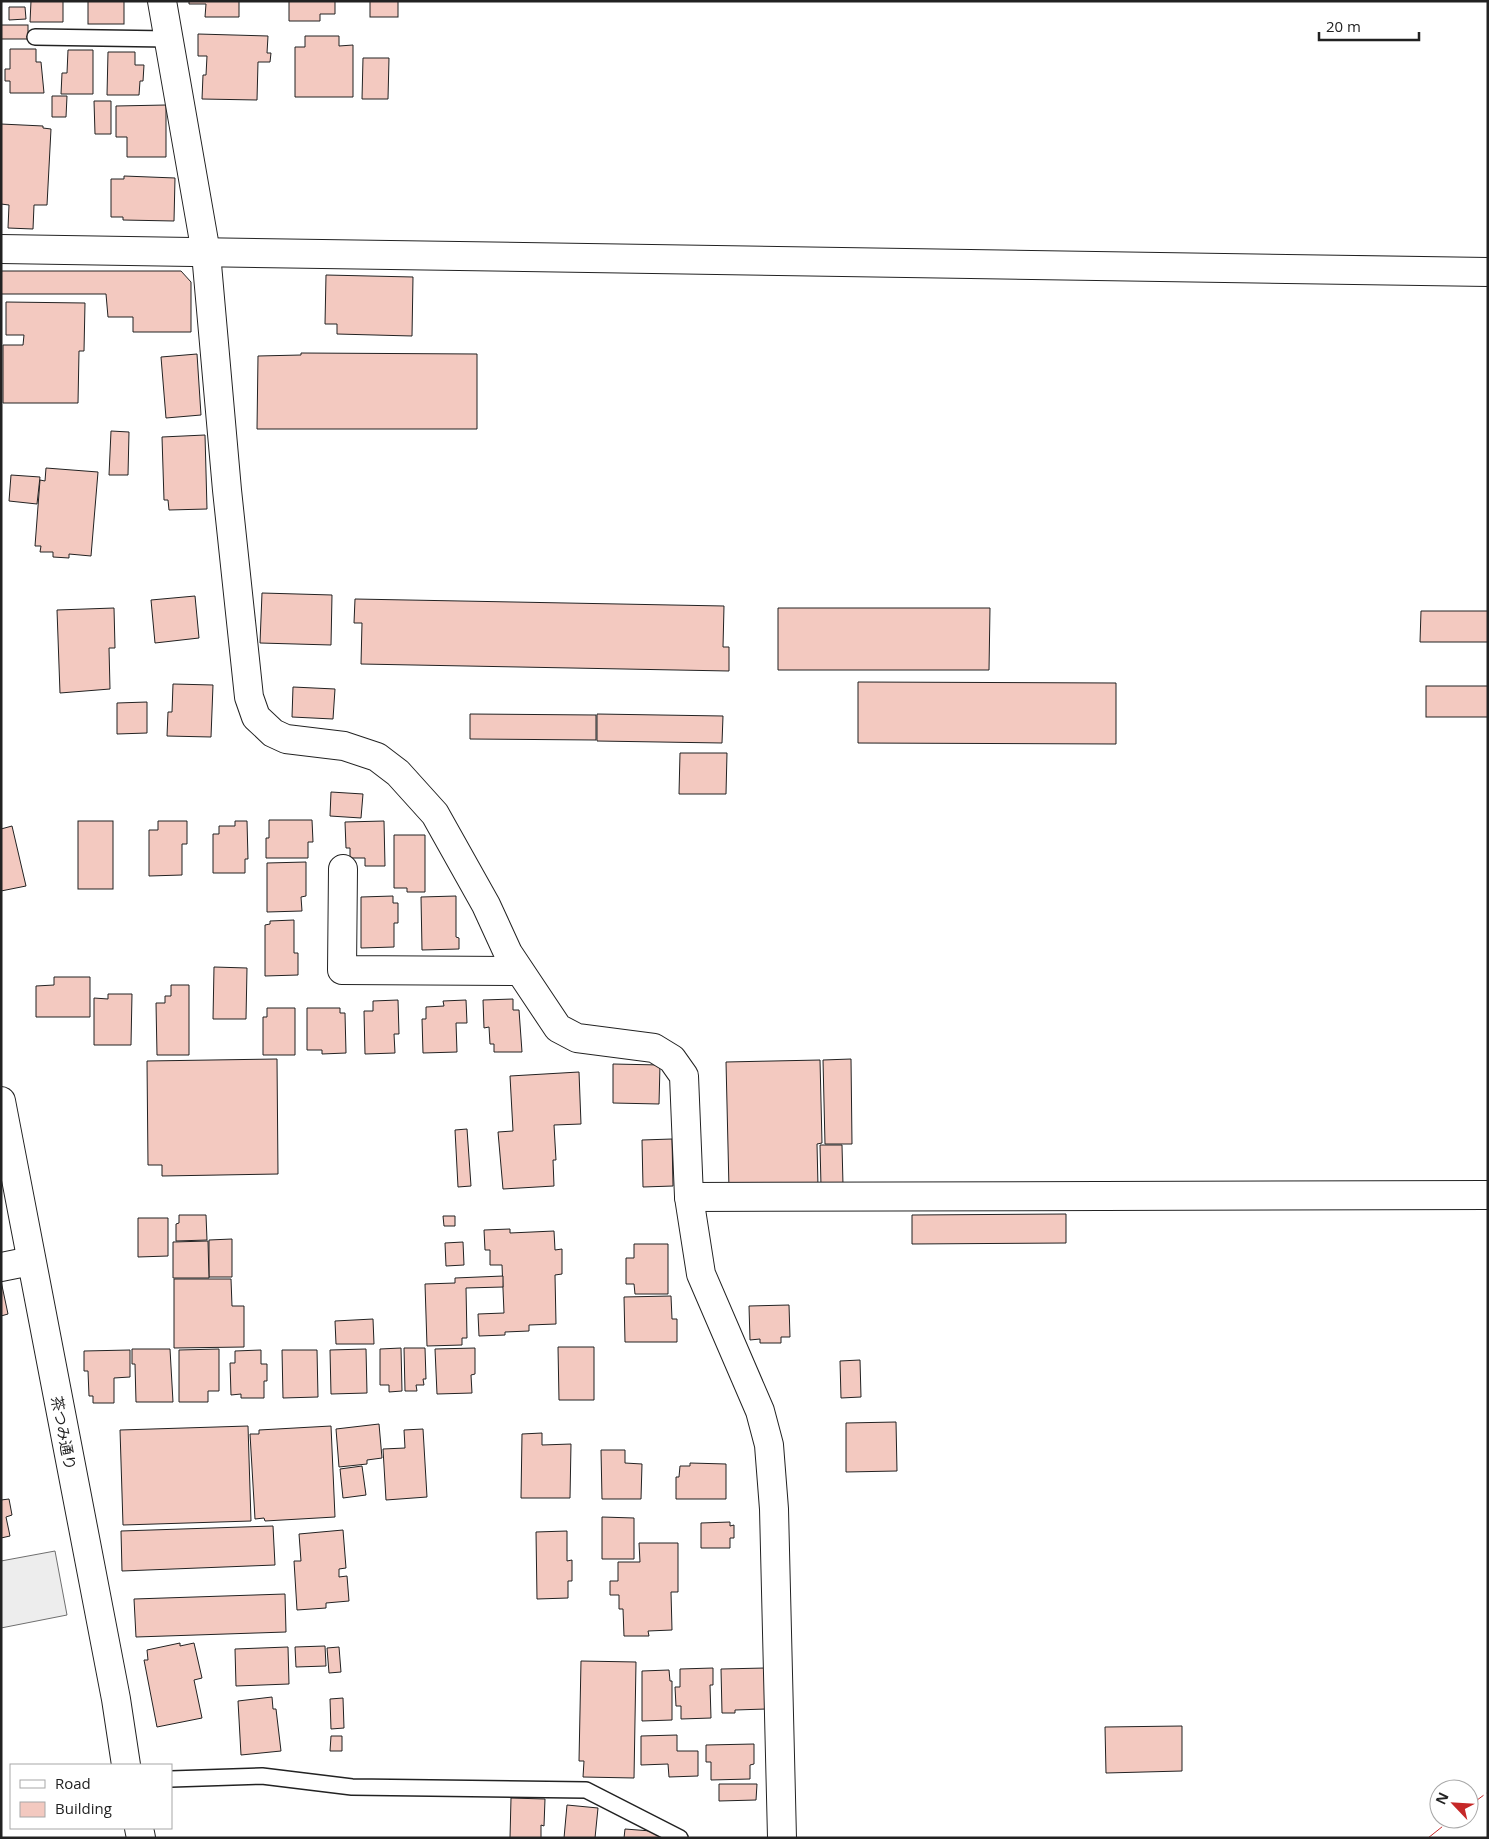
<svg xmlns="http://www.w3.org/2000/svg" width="1489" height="1839" font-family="'Open Sans','Noto Sans JP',sans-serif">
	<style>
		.parking { fill: #ededed; stroke: #6f6f6f }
		.building { fill: #f3c9c0; stroke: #222 }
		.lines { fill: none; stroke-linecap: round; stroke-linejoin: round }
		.service-casing { stroke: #222; stroke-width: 18 }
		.minor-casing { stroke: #222; stroke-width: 30 }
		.tertiary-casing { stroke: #222; stroke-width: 30 }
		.primary-casing { stroke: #222; stroke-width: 30 }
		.service { stroke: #fff; stroke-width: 15 }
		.minor { stroke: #fff; stroke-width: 28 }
		.tertiary { stroke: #fff; stroke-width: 28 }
		.primary { stroke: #fff; stroke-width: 28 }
		.power { stroke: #c62828; stroke-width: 1; stroke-dasharray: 18 4 2.5 4; stroke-linecap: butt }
		.labels { text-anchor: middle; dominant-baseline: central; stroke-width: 4; stroke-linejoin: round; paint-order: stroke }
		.street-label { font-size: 15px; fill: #222; stroke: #fff }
	</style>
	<rect width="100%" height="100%" fill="#fff"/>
	<polygon class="parking" points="55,1551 67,1615 1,1628 1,1561"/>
	<g class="building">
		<polygon points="31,1 63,1 63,22 30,22"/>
		<rect x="88" y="1" width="36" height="23"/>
		<polygon points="189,1 239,1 239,17 205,17 206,4 189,4"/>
		<polygon points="289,1 335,1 335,14 320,14 320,21 289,21"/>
		<rect x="370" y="1" width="28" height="16"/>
		<polygon points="9,7 25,7 26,19 9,20"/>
		<rect x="1" y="25" width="27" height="14"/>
		<polygon points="198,34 268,36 267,53 271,53 270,62 258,62 257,100 202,99 203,75 206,75 207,56 198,56"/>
		<polygon points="305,36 339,36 339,46 353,45 353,97 295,97 295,47 305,47"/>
		<polygon points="10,49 36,49 36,62 41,62 44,93 10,93 10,81 5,81 5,69 10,69"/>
		<polygon points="68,50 93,50 93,94 61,94 62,73 67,73"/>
		<polygon points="108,52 135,52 135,65 144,65 143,81 140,81 139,95 107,95"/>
		<polygon points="363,58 389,58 388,99 362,99"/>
		<polygon points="52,96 67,96 66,117 52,117"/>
		<polygon points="94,101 111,101 111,134 95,134"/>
		<polygon points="166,105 166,157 127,157 127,137 116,137 116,106"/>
		<polygon points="1,124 43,126 43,128 51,129 47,205 34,205 33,229 8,228 9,205 1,204"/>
		<polygon points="124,176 175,178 174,221 123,220 123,217 111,217 111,179 124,179"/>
		<polygon points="1,271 181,271 191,282 191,332 133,332 133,317 108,317 106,294 1,294"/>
		<polygon points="326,275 413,277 412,336 337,334 337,324 325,324"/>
		<polygon points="6,302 85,303 84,351 79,351 78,403 3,403 3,345 23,345 24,335 6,335"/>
		<polygon points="301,353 477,354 477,429 257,429 258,356 301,355"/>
		<polygon points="197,354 201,415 166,418 161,357"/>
		<polygon points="111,431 129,432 128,475 109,475"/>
		<polygon points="205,435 207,509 169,510 168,500 164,500 162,437"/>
		<polygon points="46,468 98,472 91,556 69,554 69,558 53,557 53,552 40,552 41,546 35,546 40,480 45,481"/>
		<polygon points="11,475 40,477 37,504 9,501"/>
		<polygon points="262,593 332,595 331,645 260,643"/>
		<polygon points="195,596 199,638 155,643 151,600"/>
		<polygon points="355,599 724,606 723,647 729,647 729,671 361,664 362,623 354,623"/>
		<polygon points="114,608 115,648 109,648 110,689 60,693 57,610"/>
		<polygon points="778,608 990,608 989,670 778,670"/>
		<polygon points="1421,611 1488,611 1488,642 1420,642"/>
		<polygon points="858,682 1116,683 1116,744 858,743"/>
		<polygon points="173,684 213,685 211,737 167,736 168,712 172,712"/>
		<rect x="1426" y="686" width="62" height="31"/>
		<polygon points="293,687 335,689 333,719 292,717"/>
		<polygon points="147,702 147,733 117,734 117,703"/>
		<polygon points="470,714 596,715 596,740 470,739"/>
		<polygon points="597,714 723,716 722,743 597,741"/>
		<polygon points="680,753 727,753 726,794 679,794"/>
		<polygon points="331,792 363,794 361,818 330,816"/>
		<polygon points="269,820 312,820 313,842 308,842 308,858 266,858 266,838 269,838"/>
		<rect x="78" y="821" width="35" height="68"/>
		<polygon points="158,821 187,821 187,844 182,844 182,875 149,876 149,830 158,830"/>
		<polygon points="235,821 247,821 248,859 245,859 245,873 213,873 213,834 219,834 219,826 235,826"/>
		<polygon points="384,821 385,866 365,866 365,858 350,858 350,848 346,848 345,822"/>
		<polygon points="12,826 26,886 1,891 1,829"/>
		<polygon points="394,835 425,835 425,892 407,892 407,888 394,888"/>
		<polygon points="306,862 306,896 301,897 302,911 267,912 267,863"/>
		<polygon points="393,896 393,903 398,903 398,923 394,923 394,947 361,948 361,897"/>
		<polygon points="456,896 456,937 459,938 459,949 422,950 421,897"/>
		<polygon points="294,920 294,953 298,953 298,975 265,976 265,925 270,924 270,921"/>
		<polygon points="214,967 247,968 246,1019 213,1019"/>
		<polygon points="54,977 90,977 90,1017 36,1017 36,986 54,985"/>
		<polygon points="171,985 189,985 189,1055 157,1055 156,1003 165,1003 165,996 171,996"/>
		<polygon points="108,994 132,994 131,1045 94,1045 94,998 108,999"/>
		<polygon points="513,999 513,1010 519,1010 522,1052 494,1052 494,1044 490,1044 489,1027 484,1028 483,1000"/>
		<polygon points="398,1000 399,1034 394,1034 395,1053 365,1054 364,1011 373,1011 373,1001"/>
		<polygon points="466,1000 467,1023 456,1023 457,1052 423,1053 422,1019 426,1019 426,1007 444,1006 443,1001"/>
		<polygon points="267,1008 295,1008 295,1055 263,1055 263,1017 267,1017"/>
		<polygon points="307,1008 340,1008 340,1013 345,1013 346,1053 322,1054 322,1050 307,1050"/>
		<polygon points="277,1059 278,1174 162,1176 162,1165 148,1165 147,1061"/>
		<polygon points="851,1059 852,1144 825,1144 823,1060"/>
		<polygon points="820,1060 822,1143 817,1144 818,1187 729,1189 726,1062"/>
		<polygon points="613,1064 660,1065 659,1104 613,1103"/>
		<polygon points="579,1072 581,1124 554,1125 556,1160 553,1160 554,1186 503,1189 498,1132 513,1131 510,1076"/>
		<polygon points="467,1129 471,1186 458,1187 455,1130"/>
		<polygon points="672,1139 673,1186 643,1187 642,1140"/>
		<polygon points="820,1145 842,1145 843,1185 821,1186"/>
		<polygon points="1066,1214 1066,1243 912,1244 912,1215"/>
		<polygon points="179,1215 206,1215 207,1240 176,1241 176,1224 179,1223"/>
		<polygon points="443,1216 455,1216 455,1226 444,1226"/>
		<polygon points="138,1218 168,1218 168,1256 138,1257"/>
		<polygon points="510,1229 510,1233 554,1231 555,1250 562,1249 562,1274 555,1275 556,1324 529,1325 529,1331 505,1332 505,1335 479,1336 478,1314 504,1313 502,1265 490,1265 490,1250 485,1250 484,1230"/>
		<polygon points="232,1239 232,1277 209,1277 209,1240"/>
		<polygon points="208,1241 209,1278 173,1278 173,1242"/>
		<polygon points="463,1242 464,1265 446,1266 445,1243"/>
		<polygon points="634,1244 668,1244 668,1294 635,1294 634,1284 626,1284 626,1258 634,1258"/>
		<polygon points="503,1276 503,1287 466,1288 467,1338 462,1338 462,1345 427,1346 425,1284 455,1283 455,1278"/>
		<polygon points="174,1279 231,1279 232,1306 244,1306 244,1347 174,1348"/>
		<polygon points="1,1281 8,1314 1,1316"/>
		<polygon points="671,1296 672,1319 677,1319 677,1342 625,1342 624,1297"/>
		<polygon points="789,1305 790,1337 781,1337 781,1343 760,1343 760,1339 750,1340 749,1306"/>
		<polygon points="373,1319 374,1344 336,1344 335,1321"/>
		<polygon points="558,1347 594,1347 594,1400 559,1400"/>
		<polygon points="401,1348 402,1391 389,1392 389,1385 380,1385 380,1349"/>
		<polygon points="404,1348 425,1348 426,1379 423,1379 424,1385 416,1385 417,1391 405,1391"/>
		<polygon points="475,1348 475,1374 471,1375 472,1393 437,1394 435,1349"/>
		<polygon points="132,1349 170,1349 173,1402 136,1402 135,1364 132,1364"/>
		<polygon points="219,1349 219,1391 208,1391 208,1402 179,1402 179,1350"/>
		<polygon points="366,1349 367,1393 331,1394 330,1350"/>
		<polygon points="130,1350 130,1377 114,1378 114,1403 93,1403 93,1396 89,1396 88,1371 84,1371 84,1351"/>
		<polygon points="261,1350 261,1364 267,1364 267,1381 264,1381 264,1398 241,1398 241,1394 231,1395 230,1363 235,1363 235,1351"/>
		<polygon points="282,1350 317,1350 318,1397 283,1398"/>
		<polygon points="860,1360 861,1397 841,1398 840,1361"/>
		<polygon points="896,1422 897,1471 846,1472 846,1423"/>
		<polygon points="379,1424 382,1458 367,1460 367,1464 339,1467 336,1429"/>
		<polygon points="248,1426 251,1521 123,1525 120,1430"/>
		<polygon points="331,1426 335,1517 265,1521 264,1518 255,1519 250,1434 259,1434 259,1430"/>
		<polygon points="423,1429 427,1497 386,1500 383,1449 405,1448 404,1430"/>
		<polygon points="542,1433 542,1445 571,1444 570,1498 521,1498 522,1434"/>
		<polygon points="601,1450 625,1450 625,1463 642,1464 641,1499 602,1499"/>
		<polygon points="690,1463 726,1464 726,1499 676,1499 676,1477 679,1477 680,1466 690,1466"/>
		<polygon points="362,1466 366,1495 343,1498 340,1469"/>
		<polygon points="9,1499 12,1515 6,1517 10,1536 1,1538 1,1500"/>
		<polygon points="602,1517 634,1518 634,1559 602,1559"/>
		<polygon points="730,1522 730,1526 734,1525 734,1538 730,1538 730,1548 701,1548 701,1523"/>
		<polygon points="273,1526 275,1565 122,1571 121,1531"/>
		<polygon points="343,1530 346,1568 339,1569 339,1577 347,1576 349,1601 326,1603 326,1608 297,1610 294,1561 301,1561 299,1534"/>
		<polygon points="567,1531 567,1561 572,1560 572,1581 568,1581 568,1598 537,1599 536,1532"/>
		<polygon points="639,1543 678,1543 678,1592 671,1592 672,1630 648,1631 649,1636 624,1636 623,1609 619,1609 619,1595 610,1595 610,1581 618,1581 618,1562 640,1562"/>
		<polygon points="285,1594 286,1632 136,1637 134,1599"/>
		<polygon points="180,1643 180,1646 194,1643 202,1678 194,1680 202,1718 157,1727 144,1660 148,1660 147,1650"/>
		<polygon points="325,1646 326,1666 296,1667 295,1647"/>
		<polygon points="288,1647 289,1684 236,1686 235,1649"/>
		<polygon points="339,1647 341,1672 329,1673 327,1648"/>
		<polygon points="581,1661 636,1662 634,1778 583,1777 584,1761 579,1761"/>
		<polygon points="713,1668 713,1685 710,1685 711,1718 681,1719 681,1706 676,1706 675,1687 680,1687 680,1669"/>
		<polygon points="765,1668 766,1709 735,1710 735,1713 722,1713 721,1669"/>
		<polygon points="669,1670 670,1681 672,1681 672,1720 642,1721 642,1671"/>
		<polygon points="272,1697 273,1709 276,1709 281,1751 241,1755 238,1701"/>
		<polygon points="343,1698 344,1728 331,1729 330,1699"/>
		<polygon points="1182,1726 1182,1771 1106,1773 1105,1727"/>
		<polygon points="677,1735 677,1751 698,1751 698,1776 669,1777 668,1764 641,1765 641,1736"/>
		<polygon points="331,1736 342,1736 342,1751 330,1751"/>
		<polygon points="754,1744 754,1764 750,1765 750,1779 711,1780 711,1762 706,1762 706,1745"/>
		<polygon points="719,1784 757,1784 756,1800 719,1801"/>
		<polygon points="511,1798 545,1799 544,1826 541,1825 541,1838 510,1838"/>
		<polygon points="567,1805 598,1808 595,1838 564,1838"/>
		<polygon points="625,1829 664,1832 663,1838 624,1838"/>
	</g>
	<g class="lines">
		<defs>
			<g id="service">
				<polyline points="35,37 169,39"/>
				<polyline points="171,1779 262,1776 352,1787 586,1790 680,1838"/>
			</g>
			<g id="minor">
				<polyline points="162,1 206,253 227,490 249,697 256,717 273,733 286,739 344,746 377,757 398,773 435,814 486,905 508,953 558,1028 577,1038 654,1048 672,1059 684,1076 689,1197 701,1274 760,1411 769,1445 774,1509 782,1838"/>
				<polyline points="343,869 342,970 519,971"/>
				<polyline points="689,1197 1488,1195"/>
				<polyline points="1,1267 31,1261"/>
			</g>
			<polyline id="tertiary" points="1,249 1488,272"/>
			<g id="primary">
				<polyline points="1,1101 116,1699 126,1765"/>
				<polyline points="139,1828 141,1838"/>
			</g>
		</defs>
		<use href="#service" class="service-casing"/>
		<use href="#minor" class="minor-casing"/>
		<use href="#tertiary" class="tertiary-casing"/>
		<use href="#primary" class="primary-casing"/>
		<use href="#service" class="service"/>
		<use href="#minor" class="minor"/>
		<use href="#tertiary" class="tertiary"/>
		<use href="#primary" class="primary"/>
		<g class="power">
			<polyline points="1469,1806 1488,1792"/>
			<polyline points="1428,1838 1452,1819"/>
		</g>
	</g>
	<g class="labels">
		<g class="street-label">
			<text transform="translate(64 1433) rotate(79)">茶つみ通り</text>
		</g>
	</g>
	<rect width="1489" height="1839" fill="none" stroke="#222222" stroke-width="5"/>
	<rect x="10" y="1764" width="162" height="65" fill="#ffffff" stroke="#a7a7a7"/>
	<rect x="20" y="1780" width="25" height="8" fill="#ffffff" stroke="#a7a7a7"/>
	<text x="55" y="1789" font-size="15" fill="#222222">Road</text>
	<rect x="20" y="1802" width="25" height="15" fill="#f3c9c0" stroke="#a7a7a7"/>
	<text x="55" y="1814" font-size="15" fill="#222222">Building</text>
	<g transform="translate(1454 1804) rotate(295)"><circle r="24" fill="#ffffff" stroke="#a7a7a7"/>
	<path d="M0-4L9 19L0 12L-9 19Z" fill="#c62828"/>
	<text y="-8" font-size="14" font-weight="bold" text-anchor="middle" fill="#222222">N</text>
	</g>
	<path d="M1319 32v8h100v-8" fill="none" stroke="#222222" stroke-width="2.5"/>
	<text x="1326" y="32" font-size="15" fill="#222222" stroke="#ffffff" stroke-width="4" paint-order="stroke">20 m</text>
</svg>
